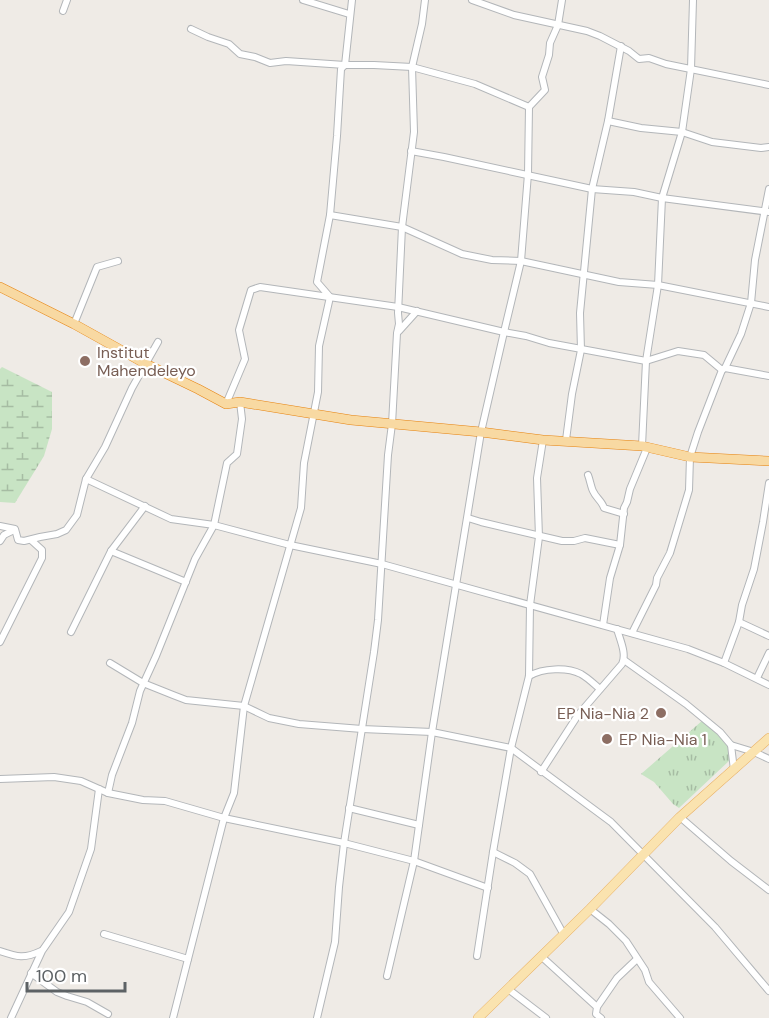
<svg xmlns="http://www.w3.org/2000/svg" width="769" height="1018" font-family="'DM Sans',sans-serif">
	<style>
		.grass { fill: url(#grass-tufts) }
		.wetland { fill: url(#wetland-marsh) }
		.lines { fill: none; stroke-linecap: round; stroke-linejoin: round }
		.minor-casing { stroke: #b3b6b9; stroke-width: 8 }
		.primary-casing { stroke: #e9b064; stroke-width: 10 }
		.trunk-casing { stroke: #e6820e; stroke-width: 10 }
		.minor { stroke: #fff; stroke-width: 6 }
		.primary { stroke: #fae3af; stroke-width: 9 }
		.trunk { stroke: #f8d9a2; stroke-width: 9 }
		.education-dot { fill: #8d6e63; stroke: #fff; stroke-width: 2 }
		.labels { text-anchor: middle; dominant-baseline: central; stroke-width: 4.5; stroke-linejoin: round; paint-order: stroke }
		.education-label { font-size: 16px; fill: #785e54; stroke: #fff; text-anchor: start }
	</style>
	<defs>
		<pattern id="grass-tufts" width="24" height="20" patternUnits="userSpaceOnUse" patternTransform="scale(1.5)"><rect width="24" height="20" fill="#c8e4c4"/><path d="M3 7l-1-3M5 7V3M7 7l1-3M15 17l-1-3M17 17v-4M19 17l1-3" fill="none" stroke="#a6bca3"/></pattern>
		<pattern id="wetland-marsh" width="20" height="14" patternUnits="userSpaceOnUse" patternTransform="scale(1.5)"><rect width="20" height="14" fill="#c8e4c4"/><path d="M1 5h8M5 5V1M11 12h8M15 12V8" fill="none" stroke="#a6bca3"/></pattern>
	</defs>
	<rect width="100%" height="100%" fill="#efebe6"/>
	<polygon class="grass" points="703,720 730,745 730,760 679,808 673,804 654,782 641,774"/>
	<polygon class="wetland" points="2,367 52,392 52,429 44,456 15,503 0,502 0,369"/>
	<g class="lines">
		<defs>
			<g id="minor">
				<polyline points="303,0 349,14"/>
				<polyline points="472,0 514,15 587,31 600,36 629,51 639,59 649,58 666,64 769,85"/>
				<polyline points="63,11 67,0"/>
				<polyline points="191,29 208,37 229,44 240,54 255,57 270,63 286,61 345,65 374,65 412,67 475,84 529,107"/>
				<polyline points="608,121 641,128 682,132 712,142 761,148 769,147"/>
				<polyline points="411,151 444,157 592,189 634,192 662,198 769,212"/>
				<polyline points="330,215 402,227 462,254 492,260 521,261 619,282 658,285 769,307"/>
				<polyline points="74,324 97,267 118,261"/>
				<polyline points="399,331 417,311"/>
				<polyline points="725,368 741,334 751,303 755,260 769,189"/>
				<polyline points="226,404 245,359 239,330 251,290 260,287 398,307 504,332 526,336 549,343 646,361 678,351 704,355 722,370 725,368 769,376"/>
				<polyline points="566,440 572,394 581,350 580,313 592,189 608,121 621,46"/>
				<polyline points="642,446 646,361 658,285 662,198 682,132 691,69 693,0"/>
				<path d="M588,475C590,480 591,487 593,491C596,498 602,501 604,508L624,514"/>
				<polyline points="86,479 171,519 214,525 290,545 382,564 688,649 724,663 769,685"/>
				<polyline points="468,518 481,522 562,541 574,541 585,538 620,545"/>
				<polyline points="0,526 15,529 18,540 24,541 40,537 57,534 66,530 77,515 86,479 105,447 132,388 158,342"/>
				<polyline points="0,541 4,535 14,530"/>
				<polyline points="111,551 186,582"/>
				<polyline points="739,622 769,636"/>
				<polyline points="603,625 610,578 620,545 624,508 627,502 630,489 647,448"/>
				<polyline points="71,632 111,551 145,506"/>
				<polyline points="632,633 656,585 657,578 670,553 689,490 690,457 698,432 722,370"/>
				<polyline points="0,642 42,558 42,550 31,540"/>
				<polyline points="624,660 686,704 720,732 731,745 754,752 769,759"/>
				<polyline points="110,663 143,683 173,695 186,700 244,706 269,718 299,724 362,729 432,732 511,748 611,822 715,927 769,991"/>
				<polyline points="724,663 739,622 742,605 754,569 763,522 769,483"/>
				<path d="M529,676C543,668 567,667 581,674C588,678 594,684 600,689"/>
				<polyline points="757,678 769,653"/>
				<polyline points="731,745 734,770"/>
				<path d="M541,772L578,715L622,664C627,654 620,640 617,629"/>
				<polyline points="0,779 54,777 81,781 108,793 143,800 165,801 224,818 344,843 414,861 488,888"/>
				<polyline points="108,793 112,775 132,723 140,691 156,656 195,559 214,525 227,463 237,454 242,419 240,402"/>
				<polyline points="349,808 419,825"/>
				<polyline points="680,817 731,861 769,890"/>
				<polyline points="493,852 515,863 530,874 564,935"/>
				<polyline points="590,909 609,924 626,941 645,970 649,982 680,1018"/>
				<polyline points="104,934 188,959"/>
				<path d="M0,951C18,957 24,959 41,951"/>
				<polyline points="477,956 493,852 511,748 529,676 530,605 539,537 537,478 543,440"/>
				<polyline points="542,957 597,1007 596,1014 601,1018"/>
				<polyline points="31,973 57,992 67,996 87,1002 108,1014"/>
				<polyline points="387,976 414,861 432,732 481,432 504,332 521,261 528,174 529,107 545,90 542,77 549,55 550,43 558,25 562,0"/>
				<polyline points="508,989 546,1018"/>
				<polyline points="597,1007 617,978 637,959"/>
				<polyline points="11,1018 42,951 69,912 91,849 99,789"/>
				<polyline points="173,1018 224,818 234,793 244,706 301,508 304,463 318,392 319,346 330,297 317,282 330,215 337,136 341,69 345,65 352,0"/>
				<polyline points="317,1018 335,942 339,887 344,843 374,652 378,620 388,455 392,424 397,333 399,324 398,313 402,227 414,132 412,67 422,24 425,0"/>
			</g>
			<polyline id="primary" points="478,1018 590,909 680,817 769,738"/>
			<polyline id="trunk" points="0,287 74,324 146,364 198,389 226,404 240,402 351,420 481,432 543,440 642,446 690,457 769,461"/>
		</defs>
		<use href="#minor" class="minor-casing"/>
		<use href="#primary" class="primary-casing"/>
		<use href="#trunk" class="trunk-casing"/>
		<use href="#minor" class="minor"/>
		<use href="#primary" class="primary"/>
		<use href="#trunk" class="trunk"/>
	</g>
	<g class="education-dot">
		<circle cx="85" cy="361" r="6"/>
		<circle cx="661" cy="713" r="6"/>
		<circle cx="607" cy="739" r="6"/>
	</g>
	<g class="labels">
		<g class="education-label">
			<text x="97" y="352">Institut<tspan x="97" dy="18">Mahendeleyo</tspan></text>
			<text x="649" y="713" text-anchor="end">EP Nia-Nia 2</text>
			<text x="619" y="739">EP Nia-Nia 1</text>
		</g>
	</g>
	<path d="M27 982v9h98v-9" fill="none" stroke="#5d6265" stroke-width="3"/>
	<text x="36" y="982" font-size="18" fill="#5d6265" stroke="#ffffff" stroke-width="4.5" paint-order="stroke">100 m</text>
</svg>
